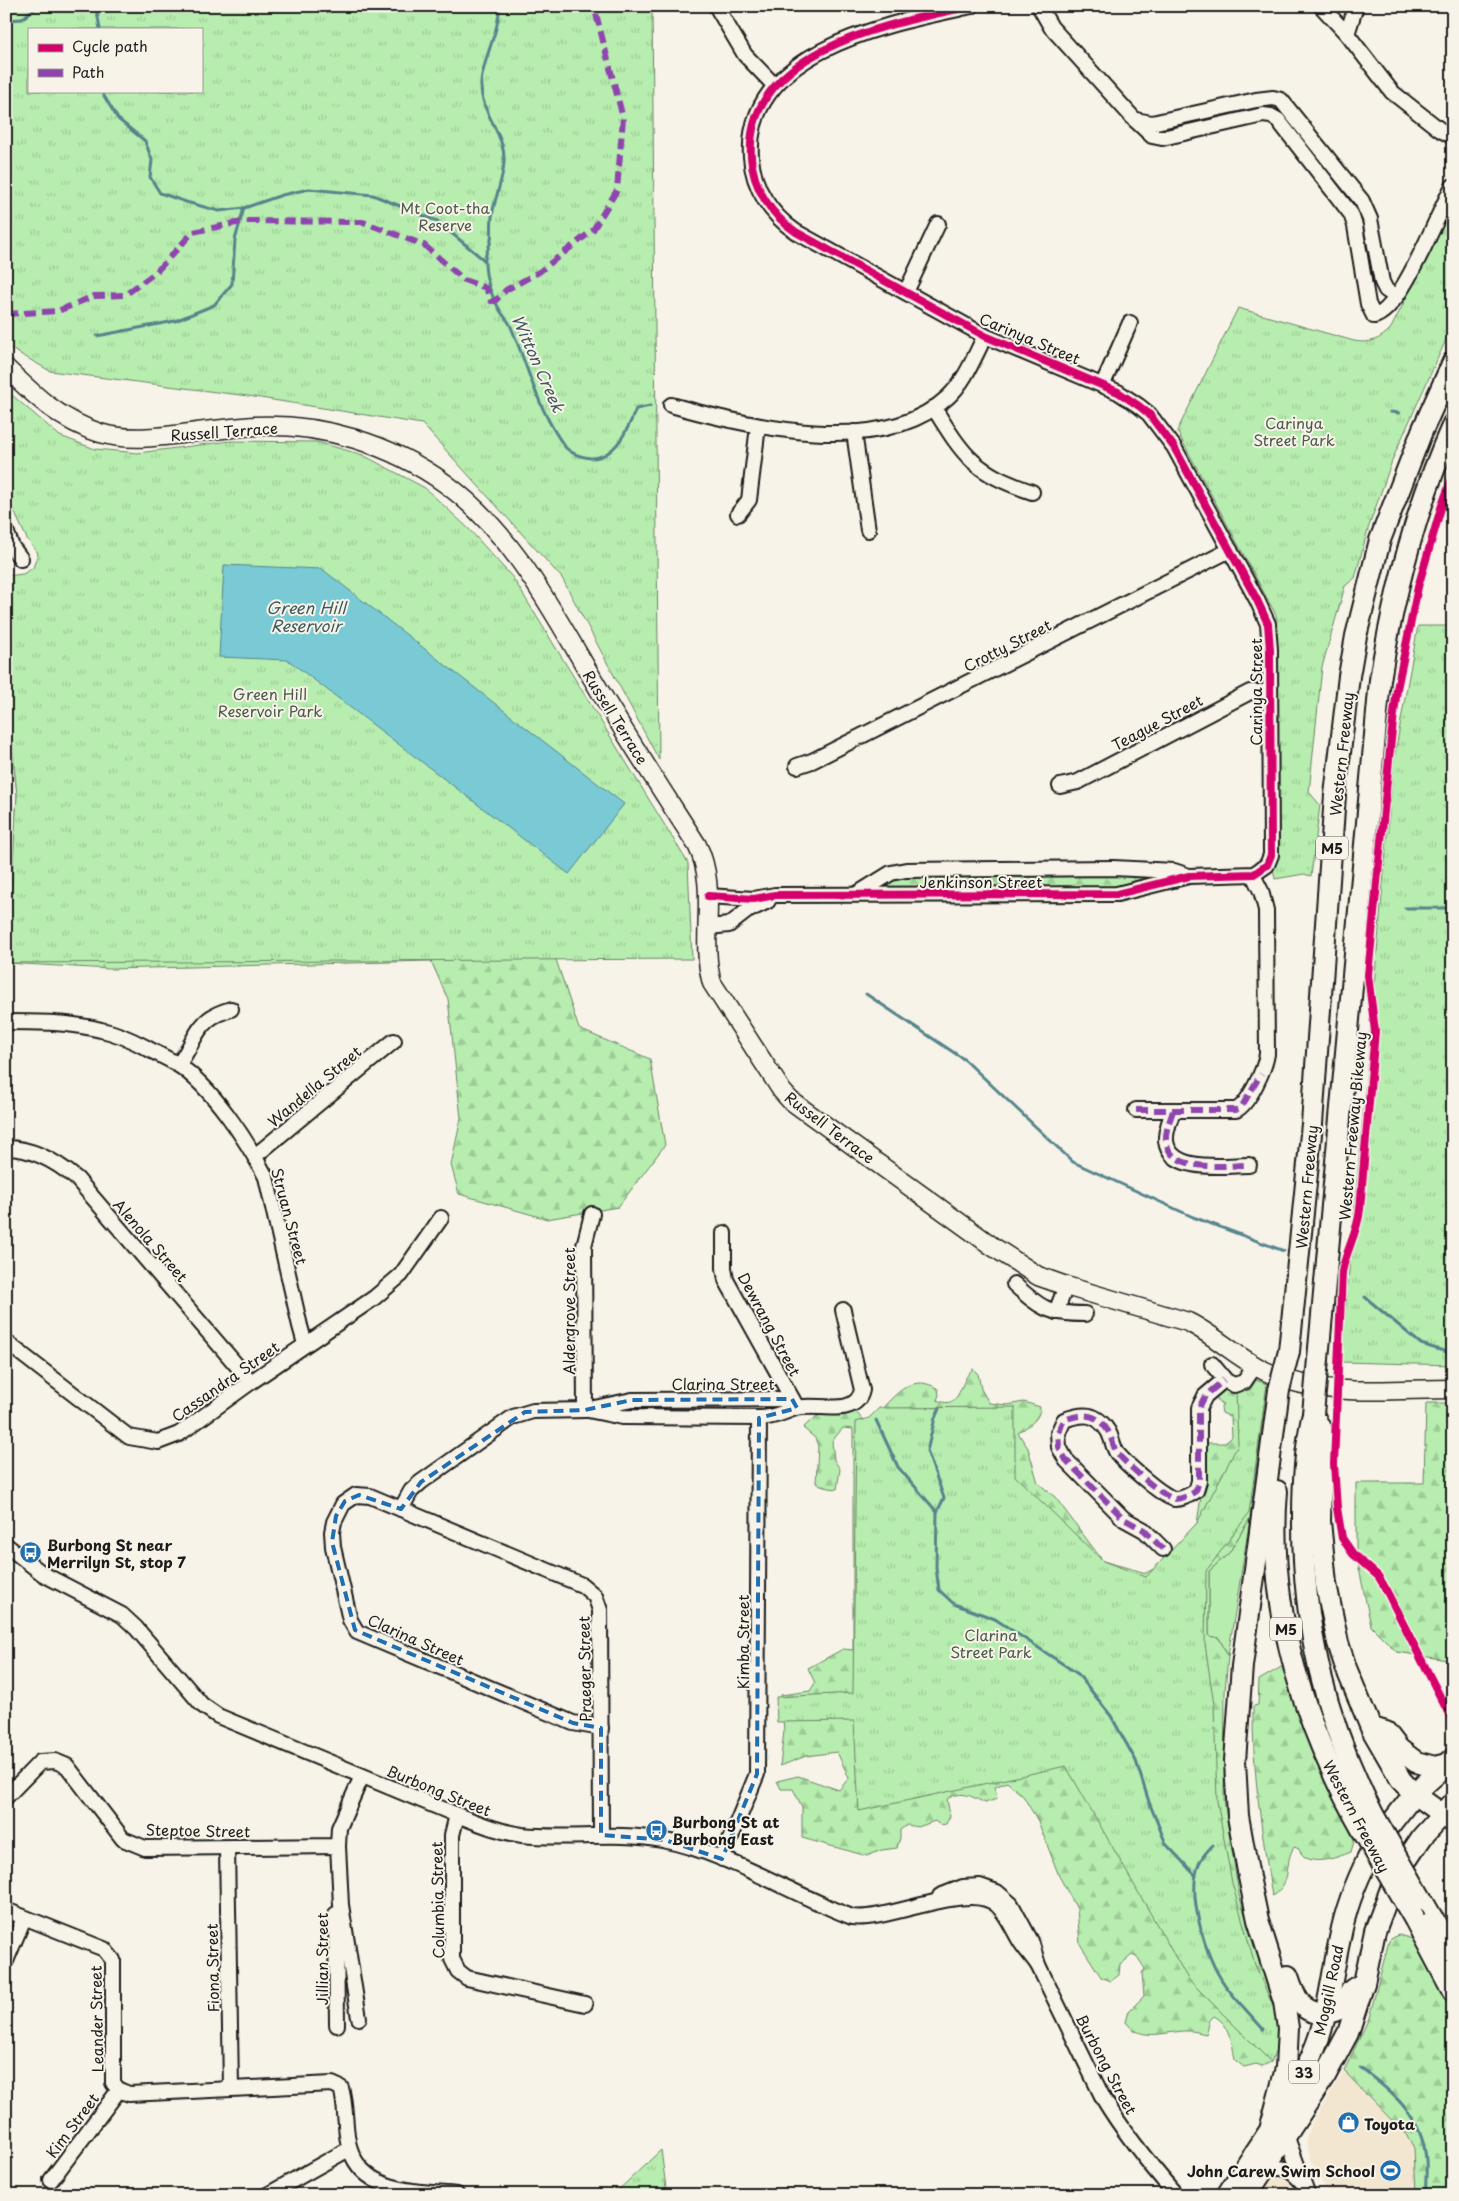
<svg xmlns="http://www.w3.org/2000/svg" width="1459" height="2201" font-family="'Playpen Sans',sans-serif">
	<style>
		.built { fill: #f3e6d1 }
		.green { fill: #b7edaf; stroke: #6a8466 }
		.forest { fill: url(#forest-firs); stroke: #6a8466 }
		.park { fill: url(#park-tufts); stroke: #6a8466; fill-rule: evenodd }
		.water { fill: #7acad6; stroke: #54848c }
		.lines { fill: none; stroke-linecap: round; stroke-linejoin: round }
		.stream { stroke: #54848c; stroke-width: 3 }
		.minor-casing { stroke: #1c1c1c; stroke-width: 18 }
		.major-casing { stroke: #1c1c1c; stroke-width: 21 }
		.highway-casing { stroke: #1c1c1c; stroke-width: 24 }
		.minor { stroke: #f7f3e8; stroke-width: 14 }
		.major { stroke: #f7f3e8; stroke-width: 18 }
		.highway { stroke: #f7f3e8; stroke-width: 20 }
		.highway-bridge-casing { stroke: #1c1c1c; stroke-width: 24; stroke-linecap: butt }
		.highway-bridge { stroke: #f7f3e8; stroke-width: 20 }
		.quiet { stroke: #8e44ad; stroke-width: 6; stroke-dasharray: 12 6; stroke-linecap: butt }
		.cycleway-casing { stroke: #f7f3e8; stroke-width: 11 }
		.cycleway { stroke: #d6006c; stroke-width: 8 }
		.marked { fill: none; stroke: #1f6fb2; stroke-width: 4; stroke-dasharray: 10 6; stroke-linejoin: round }
		.labels { text-anchor: middle; dominant-baseline: central; stroke-width: 4; stroke-linejoin: round; paint-order: stroke }
		.shield { fill: #f7f3e8; stroke: #5e5c59; stroke-width: 1 }
		.shield-label { font-size: 14px; font-weight: bold; fill: #1c1c1c }
		.park-label { font-size: 15px; fill: #4a5b48; stroke: #f7f3e8 }
		.street-label { font-size: 15px; fill: #1c1c1c; stroke: #f7f3e8 }
		.poi-label { font-size: 15px; font-weight: bold; fill: #1c1c1c; stroke: #f7f3e8; text-anchor: start }
		.water-label { font-size: 16px; font-style: italic; fill: #3d595d; stroke: #f7f3e8 }
	</style>
	<defs>
		<pattern id="forest-firs" width="22" height="20" patternUnits="userSpaceOnUse" patternTransform="scale(1.25)"><rect width="22" height="20" fill="#b7edaf"/><path d="M5 1l3.5 6h-7zM16 11l3.5 6h-7z" fill="#9dcb96"/></pattern>
		<pattern id="park-tufts" width="24" height="20" patternUnits="userSpaceOnUse" patternTransform="scale(1.25)"><rect width="24" height="20" fill="#b7edaf"/><path d="M3 7l-1-3M5 7V3M7 7l1-3M15 17l-1-3M17 17v-4M19 17l1-3" fill="none" stroke="#9dcb96"/></pattern>
	</defs>
	<rect width="100%" height="100%" fill="#f7f3e8"/>
	<filter id="ink" filterUnits="userSpaceOnUse"><feTurbulence type="fractalNoise" baseFrequency=".02" numOctaves="2"/><feDisplacementMap in="SourceGraphic" scale="10" xChannelSelector="R" yChannelSelector="G"/><feConvolveMatrix kernelMatrix="1 2 1 2 8 2 1 2 1" color-interpolation-filters="sRGB"/></filter>
	<g filter="url(#ink)">
		<g class="built">
			<polygon points="1344,2071 1408,2137 1414,2148 1416,2195 1328,2195 1311,2159 1306,2143 1307,2135 1310,2126"/>
			<polygon points="1277,2175 1288,2179 1296,2195 1261,2195 1270,2180"/>
		</g>
		<polygon class="green" points="1250,1518 1228,1656 1219,1638 1209,1636 1209,1571 1229,1553"/>
		<g class="forest">
			<polygon points="6,643 532,887 579,1029 650,1059 665,1145 618,1207 547,1219 459,1194 451,1165 461,1118 448,999 431,961 109,969 7,963 17,795 6,685"/>
			<polygon points="1136,874 1155,878 1118,887 880,889 881,886 900,875"/>
			<path d="M973,1369L978,1374L981,1389L989,1403L1007,1405L1024,1402L1040,1407C1040,1420 1028,1426 1018,1433L1028,1448L1038,1483L1055,1497L1103,1561L1146,1573L1159,1566L1197,1523L1205,1471V1443H1225L1232,1437L1231,1417L1222,1413L1221,1407L1223,1404L1219,1403L1216,1396L1219,1389H1226L1231,1392L1250,1390L1256,1380L1267,1384L1250,1518L1229,1553L1209,1571V1636L1219,1638L1228,1656L1225,1692L1224,1800L1239,1895L1276,2013L1279,2042L1271,2062L1262,2066L1256,2064L1244,2067L1235,2060C1232,2043 1231,2025 1214,2016L1210,2020L1206,2034C1201,2033 1195,2031 1190,2031C1167,2030 1142,2044 1126,2022L1129,2011L1144,1996L1142,1973L1145,1969L1138,1958L1132,1955L1120,1965L1119,1975L1111,1981L1101,1977L1080,1944L1077,1909L1059,1876L1038,1821L1023,1796L1007,1782L995,1787L997,1799L985,1803C971,1796 962,1790 947,1799L950,1816L946,1824L940,1825L935,1821L918,1827L907,1825L900,1830V1838L897,1848L882,1850L867,1856L802,1838V1807L793,1789H781L777,1781L798,1776L839,1790L849,1778L837,1752L806,1756L780,1766L784,1731L781,1695L810,1691L815,1683L808,1668L843,1649L853,1650V1429L843,1428L832,1441L834,1460L840,1469L837,1489L829,1488L816,1483L818,1446L815,1438L803,1428C820,1411 829,1410 852,1408L866,1423C888,1408 906,1368 938,1389L939,1395L937,1400C962,1412 959,1379 973,1369Z"/>
			<polygon points="1426,1403 1453,1403 1453,1661 1397,1652 1371,1626 1356,1554 1356,1483 1424,1483"/>
			<path d="M1283,1666L1304,1730L1318,1763L1348,1819L1354,1841L1351,1852C1336,1858 1306,1869 1299,1849L1294,1847C1283,1864 1294,1882 1272,1896C1262,1833 1252,1770 1253,1706L1258,1705L1259,1680Z"/>
			<polygon points="1399,1935 1416,1940 1445,1993 1453,2012 1453,2195 1416,2195 1414,2148 1408,2137 1344,2071 1369,2018 1389,1941 1393,1937"/>
		</g>
		<g class="park">
			<path d="M6,6H652L659,760L562,578L422,424L248,396L50,371L6,346ZM29,29H201V91H29Z"/>
			<path d="M1453,206V324L1393,458L1368,529L1355,578L1345,586L1322,667L1309,792L1320,805L1311,876L1304,874L1275,879L1273,868L1279,855L1276,615L1177,431L1238,308L1354,341C1370,344 1380,340 1391,328Z"/>
			<polygon points="6,390 60,436 95,449 138,453 230,441 317,442 363,455 425,488 468,528 513,578 688,863 692,959 7,963 17,795 6,685 6,576 23,574 33,568 38,553 27,539 6,494"/>
			<polygon points="1418,626 1453,626 1453,1365 1341,1362 1394,759"/>
			<polygon points="1256,1380 1267,1384 1249,1513 1206,1571 1205,1644 1214,1705 1217,1801 1232,1883 1255,1965 1276,2013 1279,2042 1271,2062 1188,1979 1066,1766 859,1811 854,1721 777,1722 776,1697 853,1693 856,1422 869,1418 879,1408 1015,1407 1015,1476 1103,1561 1146,1577 1197,1523 1238,1445 1236,1391 1250,1390"/>
			<polygon points="661,2150 667,2195 613,2195"/>
		</g>
		<polygon class="water" points="224,565 322,569 624,804 569,874 288,660 219,657"/>
		<g class="lines">
			<g class="stream">
				<polyline points="96,6 100,29"/>
				<path d="M499,6C501,27 483,58 481,83C479,112 506,134 504,162C503,181 494,199 492,217C491,225 492,233 491,240C490,247 484,254 485,262C485,279 492,297 501,312C504,317 509,321 511,327C528,367 539,413 566,448C572,454 582,457 590,458C615,459 628,429 636,409L650,406"/>
				<polyline points="6,20 22,19 37,6"/>
				<polyline points="103,91 104,96 118,119 145,141 152,160 150,177 160,193 186,202 219,211 244,208"/>
				<polyline points="97,336 175,321 214,305 232,284 235,240 244,208 282,195 309,189 373,195 437,221 484,260"/>
				<polyline points="1390,412 1399,413"/>
				<polyline points="1405,908 1453,908"/>
				<polyline points="866,994 965,1060 1073,1162 1193,1217 1284,1251"/>
				<polyline points="1365,1297 1421,1344 1453,1354"/>
				<polyline points="876,1420 898,1467 937,1512 936,1568 939,1590 954,1604 995,1619 1078,1674 1111,1716 1136,1761 1149,1802 1166,1844 1196,1876"/>
				<polyline points="937,1512 944,1498 927,1451 935,1418 939,1409"/>
				<polyline points="1450,1699 1453,1696"/>
				<path d="M1213,1845C1208,1850 1202,1856 1199,1864C1186,1895 1206,1958 1225,1985C1236,2000 1250,2014 1263,2029"/>
				<path d="M1360,2068C1392,2091 1423,2117 1426,2160C1427,2171 1425,2183 1426,2195"/>
			</g>
			<defs>
				<g id="minor">
					<polyline points="716,6 745,55 774,85"/>
					<path d="M1039,6L1051,27L1135,120L1152,136L1162,138L1263,115L1271,116L1278,120L1351,214L1355,226L1368,304L1374,316C1401,312 1439,210 1453,186"/>
					<polyline points="1321,6 1347,34 1392,92 1439,129 1453,137"/>
					<polyline points="1347,34 1356,6"/>
					<polyline points="1135,120 1152,123 1256,100 1273,98 1281,100 1362,201 1370,219 1382,282 1386,290 1396,297"/>
					<polyline points="906,292 938,224"/>
					<polyline points="1103,384 1130,323"/>
					<path d="M671,405C749,427 882,459 948,397C966,380 974,357 985,336"/>
					<path d="M934,408C965,458 974,472 1032,492"/>
					<polyline points="854,432 868,530"/>
					<polyline points="738,514 749,500 758,426"/>
					<polyline points="6,531 12,547 21,559"/>
					<polyline points="797,766 812,761 1230,550"/>
					<polyline points="1060,786 1078,782 1250,692 1270,692"/>
					<polyline points="857,894 891,873 906,870 1113,868 1174,871 1186,875"/>
					<path d="M708,896L754,899L775,895L1117,894L1189,876L1254,874L1267,865L1271,855L1270,650L1268,624L1257,600L1174,447L1149,414L1139,406L1118,392L985,336L796,232C771,215 753,188 751,157C744,48 894,23 972,6"/>
					<polyline points="708,927 729,925 747,911 768,901"/>
					<path d="M6,1022C38,1022 70,1022 101,1030C117,1033 132,1040 147,1048C157,1054 167,1058 177,1064C213,1088 246,1139 266,1177L300,1326L305,1344"/>
					<path d="M178,1065C190,1050 196,1027 212,1017C218,1013 225,1011 231,1009"/>
					<path d="M1136,1110H1236C1249,1104 1265,1068 1267,1054L1266,910L1261,891L1253,875"/>
					<path d="M1173,1111C1170,1120 1165,1131 1166,1141C1170,1174 1226,1165 1249,1165"/>
					<path d="M6,1148C34,1148 57,1162 77,1179L251,1382"/>
					<polyline points="255,1156 394,1041"/>
					<polyline points="724,1233 724,1268 726,1280 795,1404"/>
					<path d="M1014,1284C1040,1308 1048,1314 1085,1314"/>
					<polyline points="1056,1312 1066,1286"/>
					<polyline points="6,1342 129,1437 158,1442 179,1434 251,1382 374,1298 401,1275 441,1218"/>
					<polyline points="1212,1364 1226,1381 1234,1385 1244,1382 1255,1366"/>
					<polyline points="585,1410 584,1246 592,1214"/>
					<path d="M588,1410L622,1417L759,1418C774,1418 783,1412 796,1408C815,1402 856,1419 862,1390L843,1310"/>
					<polyline points="401,1509 582,1585 595,1596 600,1610 601,1835"/>
					<path d="M6,1545L43,1574L122,1615L136,1628L202,1705L218,1716L457,1815C478,1823 500,1832 522,1835C569,1840 616,1831 662,1840C729,1853 789,1893 852,1917C888,1922 970,1880 997,1905C1008,1915 1014,1932 1022,1944C1027,1951 1033,1958 1038,1965"/>
					<path d="M1163,1549L1144,1530L1124,1519L1066,1460L1059,1447L1058,1433L1064,1420C1083,1413 1096,1412 1108,1431C1112,1438 1113,1447 1117,1453C1124,1462 1165,1499 1175,1499C1183,1499 1190,1495 1196,1491L1199,1481V1408L1205,1396L1224,1380"/>
					<polyline points="601,1728 573,1723 357,1632 350,1620 333,1547 332,1532 334,1522 343,1504 356,1495 370,1496 401,1509 411,1491 421,1482 513,1417 533,1411 585,1410 632,1400 792,1399"/>
					<polyline points="6,1797 40,1762 55,1761 67,1766 123,1839 145,1848 338,1846 339,1828 362,1776"/>
					<polyline points="457,1815 452,1835 452,1959 458,1971 467,1978 585,2004"/>
					<polyline points="338,1846 341,1905 359,2018"/>
					<polyline points="227,1848 231,2088"/>
					<polyline points="722,1859 757,1774 759,1418"/>
					<path d="M940,1896L963,1887L980,1886L997,1892L1011,1904L1031,1941L1038,1965L1103,2098C1124,2133 1150,2165 1176,2195"/>
					<path d="M6,1910L104,1949L113,1960V2083L119,2090L129,2094L332,2084L341,2088C347,2107 344,2133 350,2149C364,2194 419,2191 457,2195"/>
					<polyline points="336,1914 337,2025"/>
					<polyline points="6,1961 24,1918"/>
					<polyline points="1286,2135 1308,2195"/>
					<path d="M1264,2170C1284,2166 1288,2167 1302,2182"/>
					<polyline points="51,2180 119,2090"/>
					<polyline points="267,2195 349,2149"/>
				</g>
				<path id="major" d="M6,368C35,396 61,421 100,433C134,443 170,435 205,431C222,429 239,427 255,426C322,423 391,444 446,484C517,536 557,620 601,693C632,745 665,795 697,845C719,888 699,938 712,983L782,1091L790,1100L992,1246L1038,1276L1066,1286L1188,1322C1215,1335 1237,1358 1265,1371C1323,1399 1390,1389 1453,1389"/>
				<g id="highway">
					<polyline points="1289,1351 1312,1124 1335,795 1349,676 1356,636 1380,540 1422,431 1453,362"/>
					<path d="M1318,1359L1380,680C1394,592 1417,504 1453,424"/>
					<polyline points="1313,1414 1322,1432 1320,1521 1326,1584 1338,1643 1346,1668 1371,1728 1401,1780 1414,1794 1453,1822"/>
					<path d="M1312,1418C1305,1450 1303,1484 1303,1516C1302,1624 1325,1721 1374,1816"/>
					<path d="M1277,1491C1267,1611 1305,1730 1364,1833"/>
					<polyline points="1376,1729 1386,1732 1399,1749 1416,1762 1435,1767 1444,1765"/>
					<polyline points="1389,1826 1414,1794 1453,1759"/>
					<polyline points="1408,1858 1422,1837 1453,1803"/>
					<polyline points="1422,1900 1453,1954"/>
					<polyline points="1415,1920 1453,1992"/>
					<path d="M1288,1976C1294,1994 1300,2013 1322,2013C1329,2013 1335,2012 1341,2008C1347,2003 1346,1996 1351,1991C1353,1988 1361,1985 1364,1983"/>
					<polyline points="1271,2126 1286,2068 1288,2028 1284,2002 1258,1920 1249,1877 1238,1816 1235,1761 1242,1666 1279,1390"/>
					<path d="M1227,2195C1259,2145 1304,2087 1321,2031C1330,2000 1333,1969 1340,1938C1345,1910 1356,1882 1369,1856"/>
					<polyline points="1247,2195 1325,2076 1348,2033 1364,1983 1375,1931 1390,1891"/>
				</g>
			</defs>
			<use href="#minor" class="minor-casing"/>
			<use href="#major" class="major-casing"/>
			<use href="#highway" class="highway-casing"/>
			<use href="#minor" class="minor"/>
			<use href="#major" class="major"/>
			<use href="#highway" class="highway"/>
			<defs>
				<g id="highway-bridge">
					<polyline points="1279,1390 1289,1351"/>
					<polyline points="1313,1414 1318,1359"/>
					<polyline points="1374,1816 1422,1900"/>
					<polyline points="1364,1833 1415,1920"/>
				</g>
			</defs>
			<use href="#highway-bridge" class="highway-bridge-casing"/>
			<use href="#highway-bridge" class="highway-bridge"/>
			<g class="quiet">
				<polyline points="6,314 58,311 94,296 125,295 156,272 193,232 246,221 363,222 424,245 464,280 486,288 491,301 495,301 506,290 539,272 593,230 617,190 623,118 594,6"/>
				<polyline points="1136,1110 1236,1110 1242,1106 1261,1074"/>
				<path d="M1173,1111C1170,1120 1165,1131 1166,1141C1170,1174 1226,1165 1249,1165"/>
				<path d="M1163,1549L1144,1530L1124,1519L1066,1460L1059,1447L1058,1433L1064,1420C1083,1413 1096,1412 1108,1431C1112,1438 1113,1447 1117,1453C1124,1462 1165,1499 1175,1499C1183,1499 1190,1495 1196,1491L1199,1481V1408L1205,1396L1224,1380"/>
			</g>
			<defs>
				<g id="cycleway">
					<path d="M1453,476L1441,508L1418,587L1397,689L1391,739L1368,975L1375,1031L1360,1209C1358,1232 1346,1250 1342,1272L1334,1464L1337,1508L1342,1538L1353,1554L1378,1576L1383,1584L1453,1722"/>
					<path d="M708,896L754,899L775,895L1117,894L1189,876L1254,874L1267,865L1271,855L1270,650L1268,624L1257,600L1174,447L1149,414L1139,406L1118,392L985,336L796,232C771,215 753,188 751,157C744,48 894,23 972,6"/>
				</g>
			</defs>
			<use href="#cycleway" class="cycleway-casing"/>
			<use href="#cycleway" class="cycleway"/>
		</g>
	</g>
	<path class="marked" d="M792,1399L797,1408L759,1418L757,1774L722,1859L665,1840L601,1835V1728L573,1723L355,1630L332,1542L336,1516L345,1501L359,1495L401,1509L421,1482L525,1412L585,1410L632,1400Z"/>
	<defs>
		<symbol id="bus-disc" viewBox="-11 -11 22 22"><circle r="9.5" fill="#1f6fb2" stroke="#f7f3e8"/><path d="M-5-6H5V4H4V6H2V4H-2V6H-4V4H-5ZM-3.5-4V0h7V-4ZM-3.5 1.2v1.5H-2V1.2ZM2 1.2v1.5H3.5V1.2Z" fill="#fff"/></symbol>
		<symbol id="shop-disc" viewBox="-11 -11 22 22"><circle r="9.5" fill="#1f6fb2" stroke="#f7f3e8"/><path d="M-5-2.5h2.3a2.7 3.5 0 0 1 5.4 0H5L5.5 6h-11ZM-1.5-2.5h3a1.5 2.3 0 0 0-3 0Z" fill="#fff"/></symbol>
		<symbol id="stadium-disc" viewBox="-11 -11 22 22"><circle r="9.5" fill="#1f6fb2" stroke="#f7f3e8"/><path d="M0-5a6.5 5 0 1 0 0 10a6.5 5 0 1 0 0-10ZM-3.5-1.8h7v3.6h-7Z" fill="#fff"/></symbol>
	</defs>
	<g fill-rule="evenodd">
		<use href="#bus-disc" x="18" y="1540" width="25" height="25"/>
		<use href="#bus-disc" x="644" y="1818" width="25" height="25"/>
		<use href="#shop-disc" x="1336" y="2110" width="25" height="25"/>
		<use href="#stadium-disc" x="1378" y="2158" width="25" height="25"/>
	</g>
	<g class="labels">
		<g class="shield">
			<rect x="1316" y="836.5" width="32" height="23" rx="4"/>
			<rect x="1270" y="1617.5" width="32" height="23" rx="4"/>
			<rect x="1289" y="2060.5" width="30" height="23" rx="4"/>
		</g>
		<g class="shield-label">
			<text x="1332" y="848">M5</text>
			<text x="1286" y="1629">M5</text>
			<text x="1304" y="2072">33</text>
		</g>
		<g class="park-label">
			<text x="445" y="207">Mt Coot-tha<tspan x="445" dy="17">Reserve</tspan></text>
			<text x="1294" y="422">Carinya<tspan x="1294" dy="17">Street Park</tspan></text>
			<text x="270" y="693">Green Hill<tspan x="270" dy="17">Reservoir Park</tspan></text>
			<text x="991" y="1634">Clarina<tspan x="991" dy="17">Street Park</tspan></text>
		</g>
		<g class="street-label">
			<text transform="translate(1030 338) rotate(23)">Carinya Street</text>
			<text transform="translate(224 431) rotate(-4)">Russell Terrace</text>
			<text transform="translate(1007 645) rotate(-27)">Crotty Street</text>
			<text transform="translate(1255 692) rotate(-90)">Carinya Street</text>
			<text transform="translate(616 717) rotate(58)">Russell Terrace</text>
			<text transform="translate(1157 722) rotate(-28)">Teague Street</text>
			<text transform="translate(1341 754) rotate(-84)">Western Freeway</text>
			<text x="981" y="881">Jenkinson Street</text>
			<text transform="translate(314 1086) rotate(-40)">Wandella Street</text>
			<text transform="translate(1352 1126) rotate(-85)">Western Freeway Bikeway</text>
			<text transform="translate(830 1127) rotate(37)">Russell Terrace</text>
			<text transform="translate(1306 1187) rotate(-85)">Western Freeway</text>
			<text transform="translate(290 1216) rotate(75)">Struan Street</text>
			<text transform="translate(151 1240) rotate(49)">Alenola Street</text>
			<text transform="translate(568 1311) rotate(-90)">Aldergrove Street</text>
			<text transform="translate(770 1324) rotate(62)">Dewrang Street</text>
			<text transform="translate(225 1381) rotate(-35)">Cassandra Street</text>
			<text x="723" y="1383">Clarina Street</text>
			<text transform="translate(416 1639) rotate(24)">Clarina Street</text>
			<text transform="translate(742 1642) rotate(-90)">Kimba Street</text>
			<text transform="translate(584 1669) rotate(-91)">Praeger Street</text>
			<text transform="translate(439 1790) rotate(22)">Burbong Street</text>
			<text transform="translate(1357 1816) rotate(62)">Western Freeway</text>
			<text transform="translate(198 1830) rotate(1)">Steptoe Street</text>
			<text transform="translate(437 1900) rotate(-91)">Columbia Street</text>
			<text transform="translate(321 1959) rotate(-90)">Jillian Street</text>
			<text transform="translate(212 1968) rotate(-91)">Fiona Street</text>
			<text transform="translate(1328 1990) rotate(-78)">Moggill Road</text>
			<text transform="translate(96 2019) rotate(-91)">Leander Street</text>
			<text transform="translate(1107 2064) rotate(62)">Burbong Street</text>
			<text transform="translate(72 2125) rotate(-53)">Kim Street</text>
		</g>
		<g class="poi-label">
			<text x="47" y="1544">Burbong St near<tspan x="47" dy="17">Merrilyn St, stop 7</tspan></text>
			<text x="672" y="1821">Burbong St at<tspan x="672" dy="17">Burbong East</tspan></text>
			<text x="1364" y="2123">Toyota</text>
			<text x="1375" y="2170" text-anchor="end">John Carew Swim School</text>
		</g>
		<g class="water-label">
			<text transform="translate(539 363) rotate(66)">Witton Creek</text>
			<text x="306" y="607">Green Hill<tspan x="306" dy="18">Reservoir</tspan></text>
		</g>
	</g>
	<rect width="1459" height="2201" fill="none" stroke="#f7f3e8" stroke-width="25"/>
	<rect x="12" y="12" width="1434" height="2176" fill="none" stroke="#1c1c1c" stroke-width="2" filter="url(#ink)"/>
	<rect x="28" y="28" width="175" height="65" fill="#f7f3e8" stroke="#9f9d96"/>
	<rect x="38" y="44" width="25" height="8" fill="#d6006c" stroke="#9f9d96"/>
	<text x="72" y="52" font-size="15" fill="#1c1c1c">Cycle path</text>
	<rect x="38" y="69" width="25" height="8" fill="#8e44ad" stroke="#9f9d96"/>
	<text x="72" y="78" font-size="15" fill="#1c1c1c">Path</text>
</svg>
